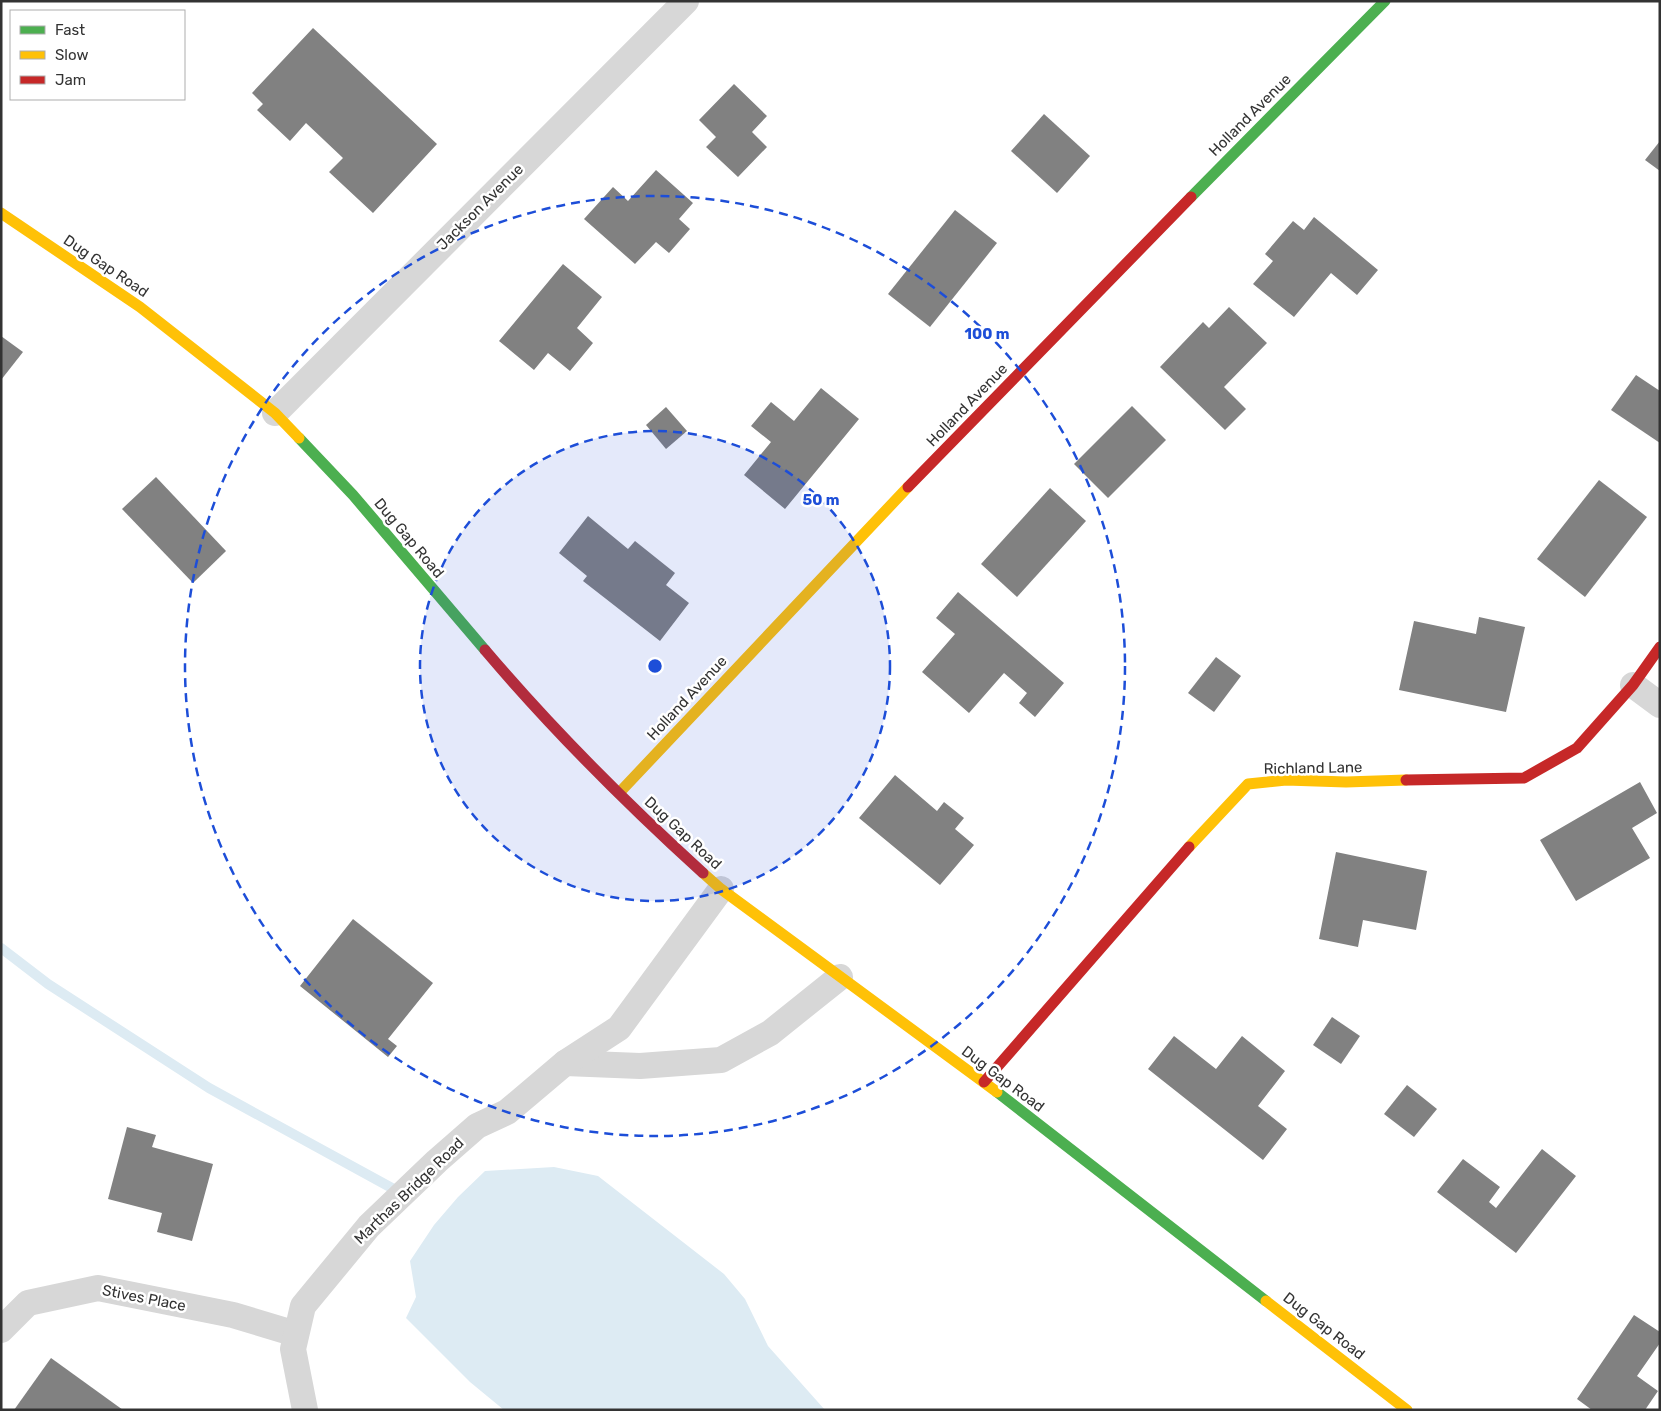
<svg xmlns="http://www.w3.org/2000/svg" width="1661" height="1411" font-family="Rubik,sans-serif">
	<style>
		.water { fill: #ddebf3 }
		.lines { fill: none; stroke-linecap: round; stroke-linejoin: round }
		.stream { stroke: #ddebf3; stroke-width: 10 }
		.building { fill: #818181 }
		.street { stroke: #d7d7d7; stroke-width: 26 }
		.fast { stroke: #4caf50; stroke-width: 11 }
		.slow { stroke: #ffc107; stroke-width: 11 }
		.jam { stroke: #c62828; stroke-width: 11 }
		.ring { fill: none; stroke: #1d4ed8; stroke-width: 2.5; stroke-dasharray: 9 6 }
		.labels { text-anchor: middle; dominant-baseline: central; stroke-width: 5; stroke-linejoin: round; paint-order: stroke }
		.street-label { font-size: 15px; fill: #333; stroke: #fff }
		.centre { fill: #1d4ed8; stroke: #fff; stroke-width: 2.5 }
		.ring-label { font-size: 15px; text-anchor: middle; font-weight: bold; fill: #1d4ed8; stroke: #fff; stroke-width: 5; stroke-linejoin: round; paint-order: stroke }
	</style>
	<rect width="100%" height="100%" fill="#fff"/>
	<polygon class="water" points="554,1167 598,1176 724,1274 745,1299 768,1346 825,1410 504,1410 470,1382 406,1318 416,1297 410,1261 434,1225 458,1197 485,1171"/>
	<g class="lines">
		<polyline class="stream" points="1,948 48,984 209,1088 401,1193"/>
	</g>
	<g class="building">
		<polygon points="313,28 437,144 373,213 329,172 343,158 306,123 290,141 257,110 263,104 252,93"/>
		<polygon points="734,84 767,116 752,132 767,147 738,177 706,147 716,137 699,120"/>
		<polygon points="1044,114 1090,156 1057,193 1011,151"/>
		<polygon points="1660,141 1660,171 1645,160"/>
		<polygon points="656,170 693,203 679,219 690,229 669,253 656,242 635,264 584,219 613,187 628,201"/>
		<polygon points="955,210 997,243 930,327 888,294"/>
		<polygon points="1314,217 1378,270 1357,295 1331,273 1294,317 1253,284 1273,261 1265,254 1293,221 1304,230"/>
		<polygon points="563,264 602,297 577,328 593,343 570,371 548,353 534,370 499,341"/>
		<polygon points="1229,307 1267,343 1224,387 1246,409 1225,430 1160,367 1203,322 1209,328"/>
		<polygon points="1,336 23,352 1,380"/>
		<polygon points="1636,375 1660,391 1660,443 1611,410"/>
		<polygon points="821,388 859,419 785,509 744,475 771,442 751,426 771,402 794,421"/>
		<polygon points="1132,406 1166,440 1108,498 1074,464"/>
		<polygon points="666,407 687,431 666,449 646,425"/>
		<polygon points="156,477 226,551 193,583 122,509"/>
		<polygon points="1599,480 1647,517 1585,597 1537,559"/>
		<polygon points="1050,488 1086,521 1017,597 981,564"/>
		<polygon points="588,516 628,549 635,541 675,573 666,585 689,603 660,641 583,581 587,576 559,553"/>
		<polygon points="958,592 1064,683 1035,717 1019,703 1027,693 1004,673 969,713 922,672 955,634 936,618"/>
		<polygon points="1479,617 1525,627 1506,712 1399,690 1414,621 1476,634"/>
		<polygon points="1216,657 1241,676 1214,712 1188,693"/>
		<polygon points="895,775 937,811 944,802 964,818 955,829 974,845 940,885 859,818"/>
		<polygon points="1640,782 1657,813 1632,828 1650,858 1576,901 1540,840"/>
		<polygon points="1336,852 1427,871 1416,930 1363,920 1358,947 1319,939"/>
		<polygon points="353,919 433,983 388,1039 397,1046 388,1057 300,986"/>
		<polygon points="1332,1017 1360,1036 1341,1064 1313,1045"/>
		<polygon points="1174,1036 1216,1069 1242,1036 1285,1071 1258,1106 1287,1129 1263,1160 1148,1069"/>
		<polygon points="1407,1085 1437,1109 1414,1137 1384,1114"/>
		<polygon points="127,1127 156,1135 152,1147 213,1164 192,1241 157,1232 162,1213 108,1199"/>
		<polygon points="1542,1149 1576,1176 1516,1253 1437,1192 1463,1159 1500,1187 1489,1202 1496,1208"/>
		<polygon points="1634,1315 1660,1332 1660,1343 1637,1376 1658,1391 1645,1410 1592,1410 1577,1399"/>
		<polygon points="51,1358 123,1410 14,1410"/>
	</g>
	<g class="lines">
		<g class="street">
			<polyline points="275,413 686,1"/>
			<polyline points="1633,685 1660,705"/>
			<polyline points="565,1063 640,1066 721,1060 770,1033 840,977"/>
			<polyline points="1,1330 28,1303 98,1288 233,1315 296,1334"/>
			<polyline points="305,1410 293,1349 303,1306 369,1226 437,1161 477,1126 507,1112 565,1063 619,1028 721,889"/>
		</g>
		<g class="fast">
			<polyline points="1191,197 1385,1"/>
			<polyline points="299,438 353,495 485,650"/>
			<polyline points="997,1092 1266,1301"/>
		</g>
		<g class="slow">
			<polyline points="1,213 140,307 275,413 299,438"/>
			<polyline points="619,793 908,487"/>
			<polyline points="1189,847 1248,784 1286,780 1346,782 1406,780"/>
			<polyline points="703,873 721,889 997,1092"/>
			<polyline points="1266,1301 1407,1410"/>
		</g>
		<g class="jam">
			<polyline points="908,487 1191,197"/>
			<path d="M485,650C552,729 626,803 703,873"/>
			<polyline points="1406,780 1524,778 1577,748 1633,685 1660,647"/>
			<polyline points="984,1082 1189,847"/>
		</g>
	</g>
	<circle cx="655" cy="666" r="235" fill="#1d4ed8" fill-opacity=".12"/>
	<g class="ring">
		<circle cx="655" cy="666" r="235"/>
		<circle cx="655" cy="666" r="470"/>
	</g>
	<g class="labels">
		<g class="street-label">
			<text transform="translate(1250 115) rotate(-45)">Holland Avenue</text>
			<text transform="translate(480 207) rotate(-45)">Jackson Avenue</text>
			<text transform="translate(106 266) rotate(34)">Dug Gap Road</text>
			<text transform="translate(967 405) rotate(-46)">Holland Avenue</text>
			<text transform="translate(409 538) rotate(50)">Dug Gap Road</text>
			<text transform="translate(687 698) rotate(-47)">Holland Avenue</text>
			<text transform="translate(1313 768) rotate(-1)">Richland Lane</text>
			<text transform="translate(683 833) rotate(43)">Dug Gap Road</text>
			<text transform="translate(1003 1079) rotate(37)">Dug Gap Road</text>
			<text transform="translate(409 1191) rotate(-44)">Marthas Bridge Road</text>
			<text transform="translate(144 1298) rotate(11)">Stives Place</text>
			<text transform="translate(1324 1326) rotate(38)">Dug Gap Road</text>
		</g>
	</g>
	<circle cx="655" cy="666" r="8" class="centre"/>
	<g class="ring-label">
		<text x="987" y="339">100 m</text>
		<text x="821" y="505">50 m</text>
	</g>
	<rect width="1661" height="1411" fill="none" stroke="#333333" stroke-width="5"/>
	<rect x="10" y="10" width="175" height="90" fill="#ffffff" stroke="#adadad"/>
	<rect x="20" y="26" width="25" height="8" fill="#4caf50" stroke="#adadad"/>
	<text x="55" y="35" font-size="15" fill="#333333">Fast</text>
	<rect x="20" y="51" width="25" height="8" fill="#ffc107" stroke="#adadad"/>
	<text x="55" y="60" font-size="15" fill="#333333">Slow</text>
	<rect x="20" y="76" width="25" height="8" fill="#c62828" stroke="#adadad"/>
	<text x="55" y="85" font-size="15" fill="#333333">Jam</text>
</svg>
